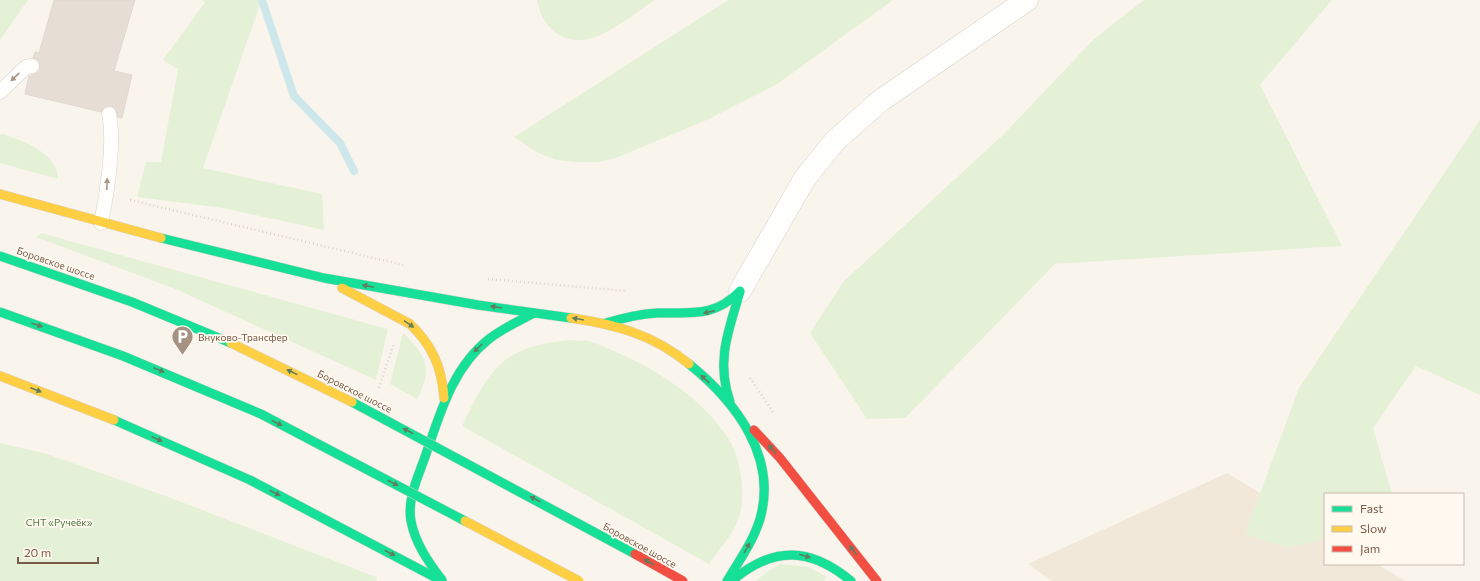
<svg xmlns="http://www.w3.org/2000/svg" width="1480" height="581" font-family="Commissioner,sans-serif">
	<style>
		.residential { fill: #f2e8da }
		.green { fill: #e5f1d7 }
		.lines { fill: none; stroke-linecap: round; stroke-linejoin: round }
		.stream { stroke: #cde7ea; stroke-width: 8 }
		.building { fill: #e6ddd4; stroke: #e2d8cf }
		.lane-casing { stroke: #d8d2cb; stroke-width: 15 }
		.street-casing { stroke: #d8d2cb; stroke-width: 23 }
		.fast-casing { stroke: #d9d1c9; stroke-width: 10 }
		.slow-casing { stroke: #d9d1c9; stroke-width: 10 }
		.jam-casing { stroke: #d9d1c9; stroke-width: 10 }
		.path { stroke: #dbd4ce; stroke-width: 2.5; stroke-dasharray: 1 3; stroke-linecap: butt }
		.lane { stroke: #fefefc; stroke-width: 14 }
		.street { stroke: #fefefc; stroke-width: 22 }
		.fast { stroke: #16e098; stroke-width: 9 }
		.slow { stroke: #ffcf43; stroke-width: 9 }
		.jam { stroke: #f24e42; stroke-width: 9 }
		.fast-bridge-casing { stroke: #dad1ca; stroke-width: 10; stroke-linecap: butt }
		.slow-bridge-casing { stroke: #dad1ca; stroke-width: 10; stroke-linecap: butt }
		.jam-bridge-casing { stroke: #dad1ca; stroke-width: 10; stroke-linecap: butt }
		.fast-bridge { stroke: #16e098; stroke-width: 9 }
		.slow-bridge { stroke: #ffcf43; stroke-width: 9 }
		.jam-bridge { stroke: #f24e42; stroke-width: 9 }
		.oneway { fill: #a89588 }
		.oneway2 { fill: #617d5e }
		.labels { text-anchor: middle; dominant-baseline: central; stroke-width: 3.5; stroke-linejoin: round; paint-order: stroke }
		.street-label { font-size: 10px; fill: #7a5c4a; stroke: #fff9f0 }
		.poi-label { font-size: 10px; fill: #7a5c4a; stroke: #fff9f0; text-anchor: start }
		.park-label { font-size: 10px; fill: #4e7a3e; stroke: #fff9f0 }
	</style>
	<rect width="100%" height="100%" fill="#f9f5ed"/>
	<polygon class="residential" points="1227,473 1325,532 1325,564 1377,564 1405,581 1052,581 1028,564"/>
	<g class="green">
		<polygon points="0,0 28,0 0,40"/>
		<polygon points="202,0 258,0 261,2 203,168 322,194 324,230 223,208 137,197 146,162 161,162 178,69 163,60 205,2"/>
		<path d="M537,0H655C635,13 614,31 592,38C563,47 541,26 537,0Z"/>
		<polygon points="728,0 893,0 776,85 709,119 616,158 598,162 577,162 557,160 538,153 514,137"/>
		<polygon points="1144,0 1332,0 1260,85 1342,246 1055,264 905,418 867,419 810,333 843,282 1004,134 1094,39"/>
		<polygon points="1480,120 1480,395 1416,366 1373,428 1392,494 1325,494 1325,539 1288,548 1245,534 1299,388"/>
		<path d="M3,134C23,141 58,153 58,179L0,163V135Z"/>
		<polygon points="41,233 388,329 376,380 173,288 36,237"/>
		<path d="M403,333C427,355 433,370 417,399L390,384Z"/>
		<path d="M571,340C576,341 583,340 589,341C597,343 606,348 614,351C658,370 705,400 730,441C740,457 745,491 741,510C738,529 720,548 709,564L462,426C490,368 502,346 571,340Z"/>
		<polygon points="0,443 47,454 166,496 376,577 377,581 0,581"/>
		<polygon points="780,564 809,567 827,577 824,581 756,581 768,571"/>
	</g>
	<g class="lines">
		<polyline class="stream" points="262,0 294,96 340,143 354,171"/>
	</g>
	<polygon class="building" points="54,0 135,0 114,71 132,75 122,118 118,117 116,109 112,106 104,107 101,112 25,94 29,76 37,73 40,69 39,61 33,58 35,52 39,53"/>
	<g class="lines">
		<defs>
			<g id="lane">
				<polyline points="0,92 26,67 32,66"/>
				<path d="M101,223C107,195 115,142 109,114"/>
			</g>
			<polyline id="street" points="740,291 805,178 835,141 880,101 1027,0"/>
			<g id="fast">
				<polyline points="161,238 324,278 478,305 571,318"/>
				<path d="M606,323C623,318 640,314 657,313C691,312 714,318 740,291"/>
				<path d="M689,364C735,401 778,456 760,519C753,542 739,561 727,581"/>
				<path d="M730,402C716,361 728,332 740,292"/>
				<polyline points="114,420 250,480 442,581"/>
				<path d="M442,580C429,563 415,543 411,521C407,499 418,477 425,457C440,414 452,368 489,339C503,328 519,321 534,313"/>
				<path d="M733,580C774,546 810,547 851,581"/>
			</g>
			<g id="slow">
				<polyline points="0,194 161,238"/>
				<path d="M342,288L410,324C432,345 442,367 444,398"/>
				<path d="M571,318C615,324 654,335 689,364"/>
				<polyline points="0,376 114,420"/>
			</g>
			<polyline id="jam" points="754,430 780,458 877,581"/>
		</defs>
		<use href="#lane" class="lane-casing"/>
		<use href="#street" class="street-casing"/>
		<use href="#fast" class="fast-casing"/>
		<use href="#slow" class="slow-casing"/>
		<use href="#jam" class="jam-casing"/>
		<g class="path">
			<polyline points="130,200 403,265"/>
			<polyline points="488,279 627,291"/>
			<polyline points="750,378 773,412"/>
			<polyline points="379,388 394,343"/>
		</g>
		<use href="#lane" class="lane"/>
		<use href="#street" class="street"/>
		<use href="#fast" class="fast"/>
		<use href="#slow" class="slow"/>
		<use href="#jam" class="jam"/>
		<defs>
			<g id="fast-bridge">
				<polyline points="0,256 132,302 231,343"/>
				<polyline points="0,312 123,356 261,414 465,521"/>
				<polyline points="352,402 635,554"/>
			</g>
			<g id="slow-bridge">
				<polyline points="231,343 352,402"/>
				<polyline points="465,521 579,581"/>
			</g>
			<polyline id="jam-bridge" points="635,554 683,581"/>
		</defs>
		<use href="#fast-bridge" class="fast-bridge-casing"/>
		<use href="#slow-bridge" class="slow-bridge-casing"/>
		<use href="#jam-bridge" class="jam-bridge-casing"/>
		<use href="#fast-bridge" class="fast-bridge"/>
		<use href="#slow-bridge" class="slow-bridge"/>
		<use href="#jam-bridge" class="jam-bridge"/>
	</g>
	<defs><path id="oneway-solid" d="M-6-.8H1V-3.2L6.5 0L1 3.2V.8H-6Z"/></defs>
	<g class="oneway">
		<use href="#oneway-solid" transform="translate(15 77) rotate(136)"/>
		<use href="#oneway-solid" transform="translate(107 184) rotate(-88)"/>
	</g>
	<g class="oneway2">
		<use href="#oneway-solid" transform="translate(368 286) rotate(-168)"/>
		<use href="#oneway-solid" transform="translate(496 307) rotate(-171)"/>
		<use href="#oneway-solid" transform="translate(709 312) rotate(167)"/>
		<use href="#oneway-solid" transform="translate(578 319) rotate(-170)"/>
		<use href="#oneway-solid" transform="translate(409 324) rotate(34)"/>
		<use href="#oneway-solid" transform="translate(37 325) rotate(19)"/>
		<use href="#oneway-solid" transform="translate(478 348) rotate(135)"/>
		<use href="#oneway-solid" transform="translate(159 370) rotate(22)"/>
		<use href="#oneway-solid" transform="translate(292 372) rotate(-154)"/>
		<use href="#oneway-solid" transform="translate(705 379) rotate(-136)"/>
		<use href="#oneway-solid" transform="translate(36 390) rotate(21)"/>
		<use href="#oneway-solid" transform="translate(277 423) rotate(27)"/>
		<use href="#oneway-solid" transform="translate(408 431) rotate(-152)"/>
		<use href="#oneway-solid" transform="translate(157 439) rotate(24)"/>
		<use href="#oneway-solid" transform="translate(772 449) rotate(-132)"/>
		<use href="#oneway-solid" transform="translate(393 483) rotate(28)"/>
		<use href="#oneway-solid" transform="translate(275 493) rotate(27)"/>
		<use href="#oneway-solid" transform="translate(535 499) rotate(-152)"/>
		<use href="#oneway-solid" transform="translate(747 548) rotate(-60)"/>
		<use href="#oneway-solid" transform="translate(853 550) rotate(-128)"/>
		<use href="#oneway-solid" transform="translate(390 553) rotate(28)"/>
		<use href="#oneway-solid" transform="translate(805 556) rotate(17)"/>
		<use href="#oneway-solid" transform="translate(649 562) rotate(-150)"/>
	</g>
	<defs>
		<symbol id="parking-pin" viewBox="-11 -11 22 30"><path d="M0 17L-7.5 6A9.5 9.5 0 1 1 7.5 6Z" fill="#a69283" stroke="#fff9f0"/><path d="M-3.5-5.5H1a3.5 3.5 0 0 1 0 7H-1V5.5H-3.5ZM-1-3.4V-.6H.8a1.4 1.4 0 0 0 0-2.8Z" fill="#fff"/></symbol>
	</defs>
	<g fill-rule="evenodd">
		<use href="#parking-pin" x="170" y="324" width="25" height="34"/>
	</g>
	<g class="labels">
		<g class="street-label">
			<text transform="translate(56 263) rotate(19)">Боровское шоссе</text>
			<text transform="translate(355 391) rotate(27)">Боровское шоссе</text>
			<text transform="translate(640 545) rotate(29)">Боровское шоссе</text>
		</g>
		<g class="poi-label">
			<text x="198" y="337">Внуково-Трансфер</text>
		</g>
		<g class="park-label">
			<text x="59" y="522">СНТ «Ручеёк»</text>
		</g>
	</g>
	<rect x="1324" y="493" width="140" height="72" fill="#fff9f0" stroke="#cabaae"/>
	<rect x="1332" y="506" width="20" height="6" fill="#16e098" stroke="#cabaae"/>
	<text x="1360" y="513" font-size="12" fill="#7a5c4a">Fast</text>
	<rect x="1332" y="526" width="20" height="6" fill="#ffcf43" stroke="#cabaae"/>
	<text x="1360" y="533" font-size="12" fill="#7a5c4a">Slow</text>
	<rect x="1332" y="546" width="20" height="6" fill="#f24e42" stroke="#cabaae"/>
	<text x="1360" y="553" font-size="12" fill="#7a5c4a">Jam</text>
	<path d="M18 557v6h80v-6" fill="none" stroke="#7a5c4a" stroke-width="2"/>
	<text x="24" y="557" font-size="12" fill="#7a5c4a" stroke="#fff9f0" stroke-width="3" paint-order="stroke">20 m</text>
</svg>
